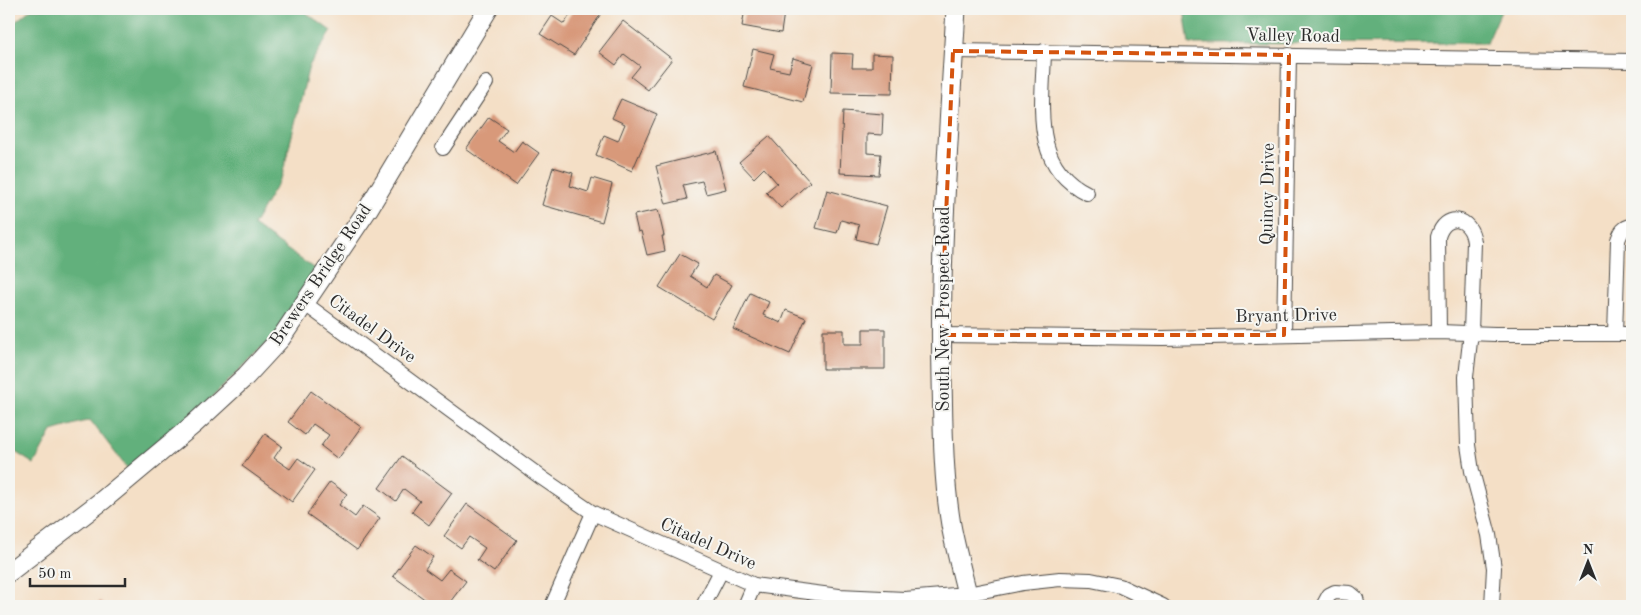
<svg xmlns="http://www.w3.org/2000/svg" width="1641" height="615" font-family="'Old Standard TT',serif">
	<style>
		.forest { fill: #62b07b; stroke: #466e53 }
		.building { fill: #d8997a }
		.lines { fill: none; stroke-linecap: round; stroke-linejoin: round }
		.street-casing { stroke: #494642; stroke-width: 16 }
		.secondary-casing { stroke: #494642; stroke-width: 21 }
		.street { stroke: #fff; stroke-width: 14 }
		.secondary { stroke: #fff; stroke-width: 19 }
		.marked { fill: none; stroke: #d5540f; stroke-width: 4; stroke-dasharray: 10 6; stroke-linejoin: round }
		.labels { text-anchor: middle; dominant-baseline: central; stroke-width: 4; stroke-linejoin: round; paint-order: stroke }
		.street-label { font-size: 18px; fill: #2b2b2b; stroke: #f6f6f2 }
	</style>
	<rect width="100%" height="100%" fill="#f6f6f2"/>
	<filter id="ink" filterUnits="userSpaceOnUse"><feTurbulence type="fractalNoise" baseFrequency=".02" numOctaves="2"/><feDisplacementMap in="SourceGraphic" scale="10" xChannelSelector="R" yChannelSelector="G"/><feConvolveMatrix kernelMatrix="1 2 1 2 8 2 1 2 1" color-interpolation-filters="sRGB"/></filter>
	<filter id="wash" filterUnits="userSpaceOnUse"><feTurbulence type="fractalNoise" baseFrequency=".0096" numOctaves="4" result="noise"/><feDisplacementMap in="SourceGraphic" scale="20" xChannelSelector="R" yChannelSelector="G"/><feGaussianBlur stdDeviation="1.12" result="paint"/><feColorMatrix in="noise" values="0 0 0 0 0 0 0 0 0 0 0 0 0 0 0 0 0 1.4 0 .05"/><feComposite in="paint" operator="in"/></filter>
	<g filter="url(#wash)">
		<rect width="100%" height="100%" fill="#f4dfc6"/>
		<g class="forest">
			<polygon points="31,9 301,9 331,31 309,66 282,176 253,225 323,275 304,306 133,476 90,420 52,431 34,464 9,448 9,27"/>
			<polygon points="1184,9 1502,9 1487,43 1189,44"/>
		</g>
		<g id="blocks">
			<g class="building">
				<polygon points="574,9 604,9 574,55 540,34 552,16 564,24"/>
				<polygon points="745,9 770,9 784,12 781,33 742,26"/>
				<polygon points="623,21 672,59 648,90 631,77 640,66 624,54 616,65 599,52"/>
				<polygon points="753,49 774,54 770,68 789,72 793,58 813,64 803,102 744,87"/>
				<polygon points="832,53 853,54 852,68 872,68 872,54 893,55 892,94 831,93"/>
				<polygon points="621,99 657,114 632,171 596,155 604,135 618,141 625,124 612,118"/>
				<polygon points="843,111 883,114 882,135 867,134 867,153 881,154 879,175 840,173"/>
				<polygon points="489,117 507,129 498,141 514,152 522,141 539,153 516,185 466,149"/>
				<polygon points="769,136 810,182 781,208 766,192 777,183 764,168 754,178 739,162"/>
				<polygon points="716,151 726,189 706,194 702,181 683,185 687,199 666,204 656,166"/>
				<polygon points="553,167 573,173 570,186 588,192 592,178 612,184 602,222 542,205"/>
				<polygon points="827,190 887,206 876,244 856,239 859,225 841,220 837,233 816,228"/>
				<polygon points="658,210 664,236 662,236 665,251 647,255 641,231 638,232 634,215"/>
				<polygon points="680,254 698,264 690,276 707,287 714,275 732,285 712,319 659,287"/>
				<polygon points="750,293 769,302 763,315 781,323 786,310 806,318 790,354 733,329"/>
				<polygon points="863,329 885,329 885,369 823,369 823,330 844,330 844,344 863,344"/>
				<polygon points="311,391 361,427 338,459 321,446 329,435 313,424 305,435 288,422"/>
				<polygon points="265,434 282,446 274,458 290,469 298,458 315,470 292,502 242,466"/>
				<polygon points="402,456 452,493 429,525 412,512 420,501 404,489 396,501 379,488"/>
				<polygon points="330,482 347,494 339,505 355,517 363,506 380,518 357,550 307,514"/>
				<polygon points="467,504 517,540 494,572 477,560 485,548 469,537 461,548 444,536"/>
				<polygon points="416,545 433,557 425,569 440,580 449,569 466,581 447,606 434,606 393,576"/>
				<polygon points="100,601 107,606 96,606"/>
			</g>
		</g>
	</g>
	<g filter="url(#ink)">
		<use href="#blocks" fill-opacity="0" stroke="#494642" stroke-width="1"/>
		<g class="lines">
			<defs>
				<g id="street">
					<polyline points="953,51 1632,61"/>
					<path d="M1044,51C1043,104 1030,165 1087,193"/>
					<polyline points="443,148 486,83"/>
					<polyline points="304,303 542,478 593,513 754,585 839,596 905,599 967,594 1023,583 1060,579 1091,580 1120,586 1163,606"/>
					<path d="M1439,332L1438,237C1445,212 1471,216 1474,242L1471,332L1466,377L1468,445L1472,471L1489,535L1494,568L1492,606"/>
					<path d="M1615,334L1618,240C1621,232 1623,227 1632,226"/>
					<polyline points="941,335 1163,338 1439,332 1495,334 1632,334"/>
					<polyline points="1284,335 1289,55"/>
					<polyline points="552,606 593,513"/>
					<polyline points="703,606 721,571"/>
					<polyline points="745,606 754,585"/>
					<polyline points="1323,606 1329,595 1335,592 1350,593 1356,598 1358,606"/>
				</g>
				<g id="secondary">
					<path d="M956,9C949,132 939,255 942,378C943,427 943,477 951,525C956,552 964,580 970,606"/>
					<polyline points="9,572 103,500 194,424 246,376 281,338 368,209 488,9"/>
				</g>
			</defs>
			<use href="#street" class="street-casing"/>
			<use href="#secondary" class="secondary-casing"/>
			<use href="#street" class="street"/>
			<use href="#secondary" class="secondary"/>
		</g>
	</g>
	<path class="marked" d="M953,51L1289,55L1284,335H941Z"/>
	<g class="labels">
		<g class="street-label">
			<text transform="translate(1293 36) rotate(1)">Valley Road</text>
			<text transform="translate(1268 194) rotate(-89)">Quincy Drive</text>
			<text transform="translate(321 275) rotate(-56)">Brewers Bridge Road</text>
			<text transform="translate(944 309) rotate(-90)">South New Prospect Road</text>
			<text transform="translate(1286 316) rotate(-1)">Bryant Drive</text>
			<text transform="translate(372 329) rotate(36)">Citadel Drive</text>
			<text transform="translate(708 544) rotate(24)">Citadel Drive</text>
		</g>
	</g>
	<rect width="1641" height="615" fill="none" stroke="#f6f6f2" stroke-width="30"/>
	<g transform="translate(1588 562)" stroke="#f6f6f2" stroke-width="4" paint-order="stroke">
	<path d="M0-4L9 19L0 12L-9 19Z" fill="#2b2b2b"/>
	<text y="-8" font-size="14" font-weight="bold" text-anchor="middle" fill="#2b2b2b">N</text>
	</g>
	<path d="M30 578v8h95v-8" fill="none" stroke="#2b2b2b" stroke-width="2.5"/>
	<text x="38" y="578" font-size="15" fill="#2b2b2b" stroke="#f6f6f2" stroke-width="4" paint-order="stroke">50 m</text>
</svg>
